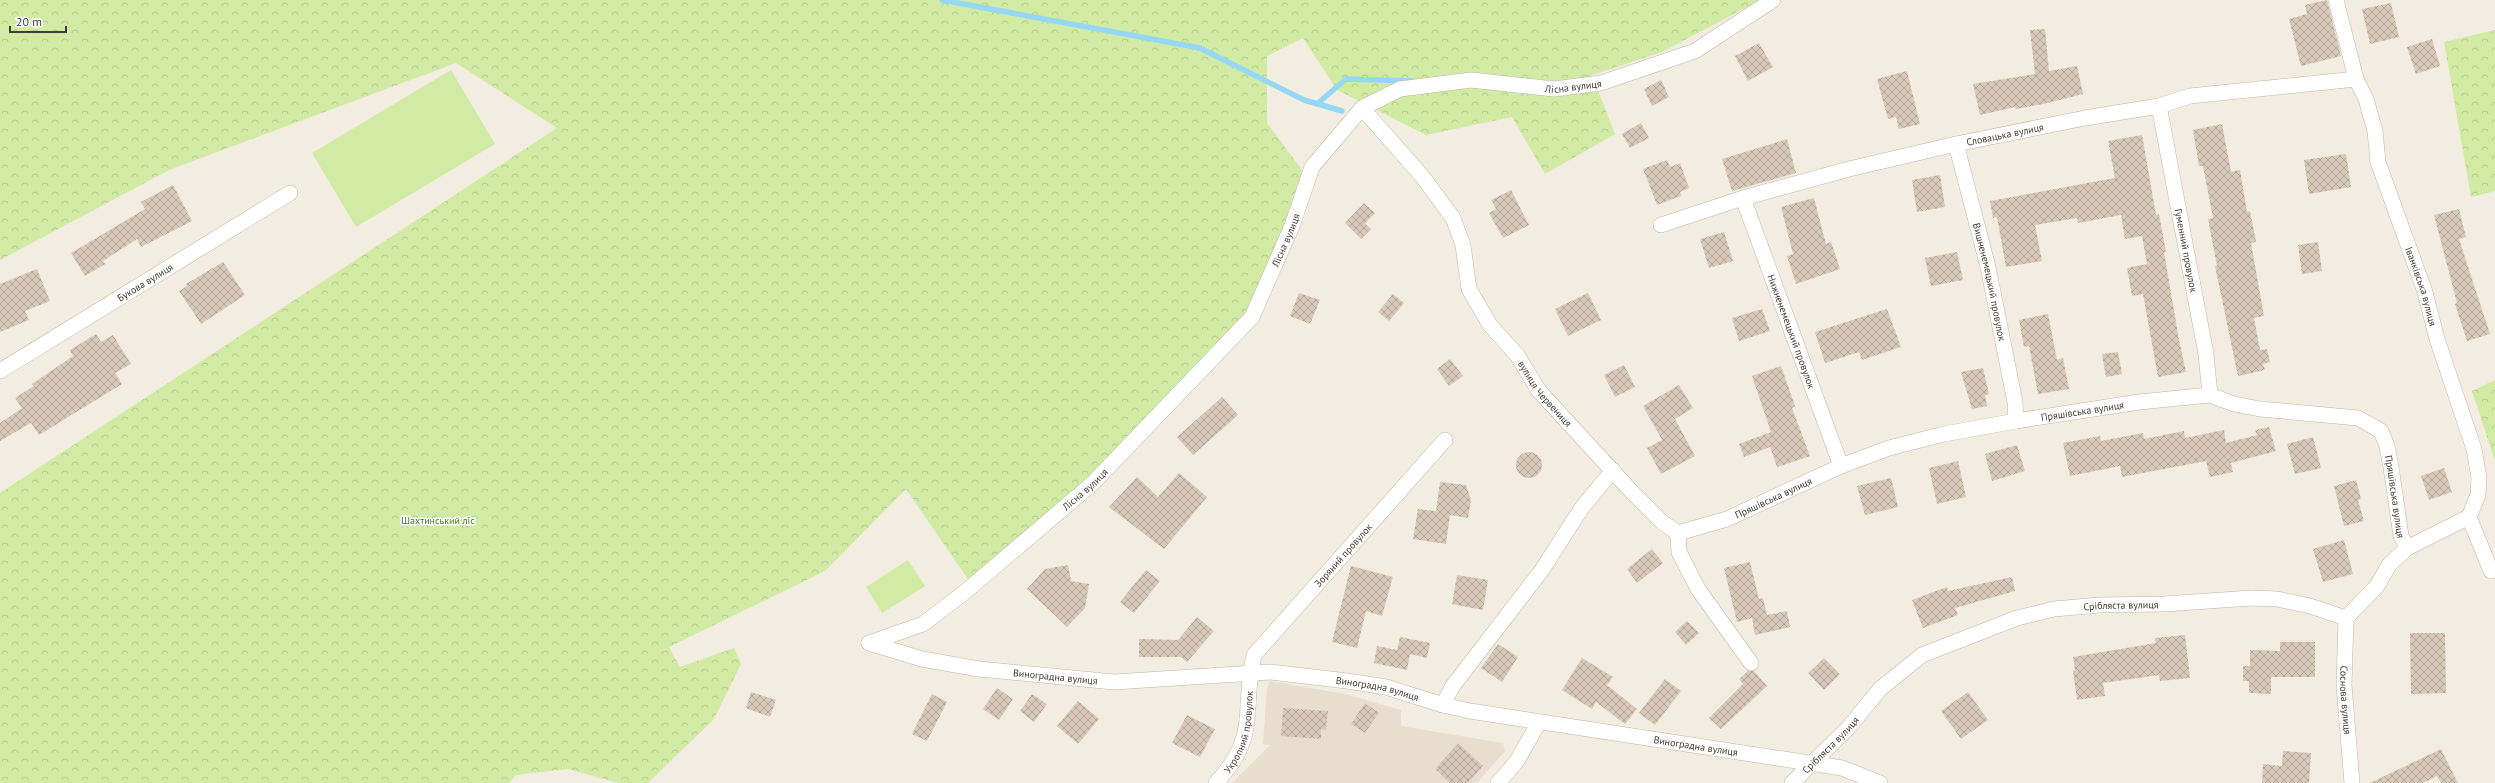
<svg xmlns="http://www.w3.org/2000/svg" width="2495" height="783" font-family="'PT Sans',sans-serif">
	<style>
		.residential { fill: #e7decf }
		.forest { fill: url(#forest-crowns) }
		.pitch { fill: #d1eba5 }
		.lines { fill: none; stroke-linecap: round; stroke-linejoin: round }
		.stream { stroke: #97d7f6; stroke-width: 5.5 }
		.building { fill: url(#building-cross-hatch) }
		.minor-casing { stroke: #c1b6a6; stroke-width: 16 }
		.minor { stroke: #fff; stroke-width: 15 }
		.labels { text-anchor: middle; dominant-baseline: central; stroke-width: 3; stroke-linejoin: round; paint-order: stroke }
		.street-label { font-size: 10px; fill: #443b32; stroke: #fff }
		.park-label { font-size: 10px; fill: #4a7a21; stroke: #fff }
	</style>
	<defs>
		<pattern id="forest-crowns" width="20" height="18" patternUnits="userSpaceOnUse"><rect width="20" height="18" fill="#d1eba5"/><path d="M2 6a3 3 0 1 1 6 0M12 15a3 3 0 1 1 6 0" fill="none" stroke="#b5ca8e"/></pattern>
		<pattern id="building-cross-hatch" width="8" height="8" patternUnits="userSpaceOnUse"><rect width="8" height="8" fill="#d8c9b9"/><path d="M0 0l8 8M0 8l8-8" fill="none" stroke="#b1a497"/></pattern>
	</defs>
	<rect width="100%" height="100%" fill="#f3ece1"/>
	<polygon class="residential" points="1270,681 1345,694 1401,710 1401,726 1503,743 1505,751 1477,783 1232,783 1270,745 1263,744 1267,689"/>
	<g class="forest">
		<polygon points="0,0 1760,0 1662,52 1592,75 1615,134 1545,174 1512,117 1426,135 1337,90 1303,38 1267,56 1267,123 1305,174 1269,282 1211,365 1077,499 970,582 906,489 825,571 669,647 680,667 734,648 741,664 714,719 648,783 618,783 568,769 516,775 509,783 0,783 0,493 557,128 456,63 169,170 0,260"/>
		<polygon points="2495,30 2495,191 2471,197 2444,42"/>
		<polygon points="2495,380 2495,461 2472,391"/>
	</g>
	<g class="pitch">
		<polygon points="451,70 495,144 356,227 312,153"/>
		<polygon points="908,560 925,586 882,613 866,587"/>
	</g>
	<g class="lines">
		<g class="stream">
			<polyline points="942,0 1200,48 1304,100 1342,111"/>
			<polyline points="1317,104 1346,79 1413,81"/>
		</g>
	</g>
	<g class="building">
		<polygon points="2327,0 2341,56 2301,66 2289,19 2307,14 2305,5"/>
		<polygon points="2391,3 2399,37 2370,44 2362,9"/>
		<polygon points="2045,29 2049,71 2077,66 2083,94 2048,103 2016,109 2015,107 1980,115 1973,84 2035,74 2030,30"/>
		<polygon points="2432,39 2440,66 2416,74 2407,47"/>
		<polygon points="1759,43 1773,67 1748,81 1735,56"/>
		<polygon points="1907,71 1920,124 1899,129 1896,117 1888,119 1877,79"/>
		<polygon points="1661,80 1669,97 1652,106 1644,89"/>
		<polygon points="1641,123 1649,138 1630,148 1622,134"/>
		<polygon points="2222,124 2231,172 2240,170 2247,212 2250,211 2256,242 2251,243 2264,316 2254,318 2260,350 2267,349 2270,362 2263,364 2265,370 2238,376 2215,266 2217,266 2208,219 2213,218 2203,166 2199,166 2193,130"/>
		<polygon points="2142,135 2156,215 2159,214 2166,252 2164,252 2179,340 2186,372 2158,377 2143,294 2132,296 2127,268 2147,264 2142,236 2125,239 2121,215 2078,223 2077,218 2035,225 2042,261 2006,267 1997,217 1993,218 1990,201 2115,178 2108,141"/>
		<polygon points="1787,139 1796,173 1732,191 1722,159"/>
		<polygon points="2346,154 2351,187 2309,194 2304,160"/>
		<polygon points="1667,160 1670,167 1680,163 1689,188 1680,192 1681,196 1657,205 1643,169"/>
		<polygon points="1940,175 1945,207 1917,212 1912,180"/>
		<polygon points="173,185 192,221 141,247 137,239 103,261 105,264 85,276 71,253 145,209 141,202"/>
		<polygon points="1511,190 1529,225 1503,238 1489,213 1496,209 1491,200"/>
		<polygon points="1814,198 1826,244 1831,242 1840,269 1796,284 1787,256 1793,254 1781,207"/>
		<polygon points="1364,203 1375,213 1365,223 1371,229 1361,239 1345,223"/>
		<polygon points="2459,209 2466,237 2459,239 2490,334 2467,341 2455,304 2457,303 2434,215"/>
		<polygon points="1724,232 1733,261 1709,268 1700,239"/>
		<polygon points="2318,242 2322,271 2302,274 2298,245"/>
		<polygon points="1957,252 1963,280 1931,286 1925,258"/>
		<polygon points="223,262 245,295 201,324 179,291 187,286 186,284"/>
		<polygon points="37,269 50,301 25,311 29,320 0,332 0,284"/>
		<polygon points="1299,293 1320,300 1310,324 1290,316"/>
		<polygon points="1588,293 1601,320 1568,336 1555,309"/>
		<polygon points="1393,294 1404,303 1389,321 1378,312"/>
		<polygon points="1762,309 1770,331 1739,341 1732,318"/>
		<polygon points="1887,309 1901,347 1862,360 1859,352 1825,363 1815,332"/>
		<polygon points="2048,314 2057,360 2063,358 2069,389 2038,394 2029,346 2024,347 2019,320"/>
		<polygon points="96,334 101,342 113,335 131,364 115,373 122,384 39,435 31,423 0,441 0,423 22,408 15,398 34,386 32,384 73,356 70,350"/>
		<polygon points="2118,352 2122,374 2106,377 2102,354"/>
		<polygon points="1450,359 1463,376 1449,386 1437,369"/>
		<polygon points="1624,365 1635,387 1615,397 1604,375"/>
		<polygon points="1781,366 1795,406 1792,408 1810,456 1777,467 1770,447 1744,457 1739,444 1771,432 1752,376"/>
		<polygon points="1983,368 1989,394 1985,395 1987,406 1972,409 1961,372"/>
		<polygon points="1679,385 1693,408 1675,419 1695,456 1661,474 1647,448 1662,440 1643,406"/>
		<polygon points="1222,397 1238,415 1193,455 1177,437"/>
		<polygon points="2269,427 2276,451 2231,463 2233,472 2210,477 2206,461 2122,477 2120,466 2070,476 2063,443 2100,436 2101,441 2143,433 2144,439 2184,431 2185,438 2224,430 2226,443 2257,435 2255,430"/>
		<polygon points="2313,437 2321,468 2295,474 2287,444"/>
		<polygon points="2017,445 2025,471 1992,481 1985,454"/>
		<circle cx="1529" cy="465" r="13"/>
		<polygon points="1958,461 1966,497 1937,504 1929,468"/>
		<polygon points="2444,468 2452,492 2429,500 2421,476"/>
		<polygon points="1179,473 1207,497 1164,549 1109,507 1137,477 1158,497"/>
		<polygon points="1891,478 1898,507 1865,515 1857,486"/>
		<polygon points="2356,480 2361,499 2358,500 2364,521 2344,526 2334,486"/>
		<polygon points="1440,482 1466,485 1471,500 1468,518 1450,515 1446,544 1413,539 1418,509 1436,511"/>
		<polygon points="2344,540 2353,574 2323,582 2313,549"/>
		<polygon points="1652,549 1663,563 1637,583 1627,569"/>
		<polygon points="1750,562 1759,599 1763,598 1767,615 1787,611 1790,627 1755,635 1752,618 1737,622 1724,568"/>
		<polygon points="1068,565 1071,581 1089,584 1085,608 1067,627 1027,589 1045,569"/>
		<polygon points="1351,566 1393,577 1382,616 1366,611 1357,648 1332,642"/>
		<polygon points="1146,570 1160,581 1134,613 1120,602"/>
		<polygon points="1457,575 1488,580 1483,610 1452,604"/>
		<polygon points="2012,577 2015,591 1955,608 1958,615 1923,628 1912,600 1947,587 1948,591"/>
		<polygon points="1197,617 1214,631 1187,662 1181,657 1139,657 1139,639 1178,640"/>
		<polygon points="1687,621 1699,633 1686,645 1675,632"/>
		<polygon points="2410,633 2445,633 2446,693 2411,694"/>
		<polygon points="2185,635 2190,678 2160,681 2159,675 2103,683 2105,696 2077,700 2073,671 2075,670 2073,657 2156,643 2155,638"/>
		<polygon points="1400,637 1430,643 1427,658 1410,654 1407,670 1374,663 1377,646 1397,650"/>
		<polygon points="2280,642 2315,642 2315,677 2271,677 2271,694 2249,693 2249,681 2243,681 2243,666 2250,666 2250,650 2280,651"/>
		<polygon points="1498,644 1518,657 1502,682 1481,668"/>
		<polygon points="1582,658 1613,677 1607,685 1637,709 1625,724 1596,702 1592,709 1562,690"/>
		<polygon points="1824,658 1840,674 1824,690 1808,673"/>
		<polygon points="1748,671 1754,671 1767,686 1721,729 1709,718 1743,684 1739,679"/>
		<polygon points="1665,679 1681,691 1655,725 1639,713"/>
		<polygon points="997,688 1013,699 999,720 983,709"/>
		<polygon points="751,692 776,700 770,717 746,708"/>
		<polygon points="1968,692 1988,720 1961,739 1941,711"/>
		<polygon points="932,694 947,702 927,741 912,734"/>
		<polygon points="1032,694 1047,704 1034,722 1020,711"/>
		<polygon points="1078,701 1099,719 1078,744 1057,726"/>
		<polygon points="1365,703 1379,713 1365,733 1351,724"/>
		<polygon points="1283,708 1328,711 1326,730 1321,729 1321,739 1281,736"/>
		<polygon points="1187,715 1215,729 1200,757 1172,743"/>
		<polygon points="1458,743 1483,766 1468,783 1450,783 1435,769"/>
		<polygon points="2441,749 2458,783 2441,783 2437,776 2423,783 2370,783"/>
		<polygon points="2283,751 2311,753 2309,783 2262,783 2263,764 2282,766"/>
	</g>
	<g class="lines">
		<defs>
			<g id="minor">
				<path id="s1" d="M2336,0L2356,79L2366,99L2375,131L2378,162L2425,292L2437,339L2474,449L2479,478L2478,495L2469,517L2491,571"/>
				<path id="s2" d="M2159,106L2206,354L2210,395"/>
				<path id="s3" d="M1362,108L1422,176L1453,218L1463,245L1469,289L1490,325L1517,355L1539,391L1631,491L1662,522L1678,533L1679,552L1698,589L1751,663"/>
				<path id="s4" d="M1956,144L1988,267L2015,402L2016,421"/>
				<path id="s5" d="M1743,198L1841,466"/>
				<path id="s6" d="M1661,225L1743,198L1849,169L1956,144L2085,118L2159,106L2190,96L2356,79"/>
				<path id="s7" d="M0,371L290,193"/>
				<path id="s8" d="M1678,533L1727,519L1841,466L1889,448L1944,434L2016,421L2139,402L2210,395L2234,404L2260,409L2358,418L2381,431L2387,446L2391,467L2401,536L2407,548"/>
				<path id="s9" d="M2346,618L2344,685L2352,783"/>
				<path id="s10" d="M869,643L923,624L965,592L1093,483L1252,317L1292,226L1312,167L1362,108L1400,89L1471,80L1554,89L1601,83L1695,51L1773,0"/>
				<path id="s11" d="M869,643L922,659L979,669L1114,682L1270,672L1347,681L1386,687L1443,705L1470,711L1842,768L1880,783"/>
				<polyline points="1443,705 1452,687 1542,570 1581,509 1613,470"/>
				<path id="s12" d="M1216,783C1261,735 1241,709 1254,655L1445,440"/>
				<polyline points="1498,783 1517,761 1539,722"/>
				<path id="s13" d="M1792,783L1848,728L1880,689L1922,655L2017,618L2054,609L2100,605L2164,604L2252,598L2277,599L2310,606L2346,618L2377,586L2389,565L2407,548L2469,517"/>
			</g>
		</defs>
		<use href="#minor" class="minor-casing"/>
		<use href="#minor" class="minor"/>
	</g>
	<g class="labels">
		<g class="street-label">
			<text stroke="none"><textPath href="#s10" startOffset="964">Лісна вулиця</textPath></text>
			<text stroke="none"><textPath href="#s6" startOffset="356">Словацька вулиця</textPath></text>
			<text stroke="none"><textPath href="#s10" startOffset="592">Лісна вулиця</textPath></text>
			<text stroke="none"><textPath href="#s2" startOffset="147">Гуменний провулок</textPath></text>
			<text stroke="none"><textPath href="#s7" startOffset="170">Букова вулиця</textPath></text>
			<text stroke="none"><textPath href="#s4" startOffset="142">Вишненемецький провулок</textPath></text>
			<text stroke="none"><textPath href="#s1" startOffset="300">Іванківська вулиця</textPath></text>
			<text stroke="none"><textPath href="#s5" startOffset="142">Нижненемецький провулок</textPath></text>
			<text stroke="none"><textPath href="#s3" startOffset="346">вулиця Червениця</textPath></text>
			<text stroke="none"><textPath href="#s8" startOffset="425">Пряшівська вулиця</textPath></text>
			<text stroke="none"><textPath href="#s10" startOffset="268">Лісна вулиця</textPath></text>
			<text stroke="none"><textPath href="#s8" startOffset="798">Пряшівська вулиця</textPath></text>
			<text stroke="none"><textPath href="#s8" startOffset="102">Пряшівська вулиця</textPath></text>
			<text stroke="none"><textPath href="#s12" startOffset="271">Зоряний провулок</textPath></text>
			<text stroke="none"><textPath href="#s13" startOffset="390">Срібляста вулиця</textPath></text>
			<text stroke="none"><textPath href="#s11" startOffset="190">Виноградна вулиця</textPath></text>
			<text stroke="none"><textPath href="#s11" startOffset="514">Виноградна вулиця</textPath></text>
			<text stroke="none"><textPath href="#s9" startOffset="82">Соснова вулиця</textPath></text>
			<text stroke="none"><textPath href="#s12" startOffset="58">Укропний провулок</textPath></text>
			<text stroke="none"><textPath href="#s13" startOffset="54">Срібляста вулиця</textPath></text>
			<text stroke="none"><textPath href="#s11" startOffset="838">Виноградна вулиця</textPath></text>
		</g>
		<g class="park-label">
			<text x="438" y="520">Шахтинський ліс</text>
		</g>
	</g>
	<path d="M10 26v6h56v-6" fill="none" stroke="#443b32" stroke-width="2"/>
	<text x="16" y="26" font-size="12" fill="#443b32" stroke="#ffffff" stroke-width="3" paint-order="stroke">20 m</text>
</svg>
